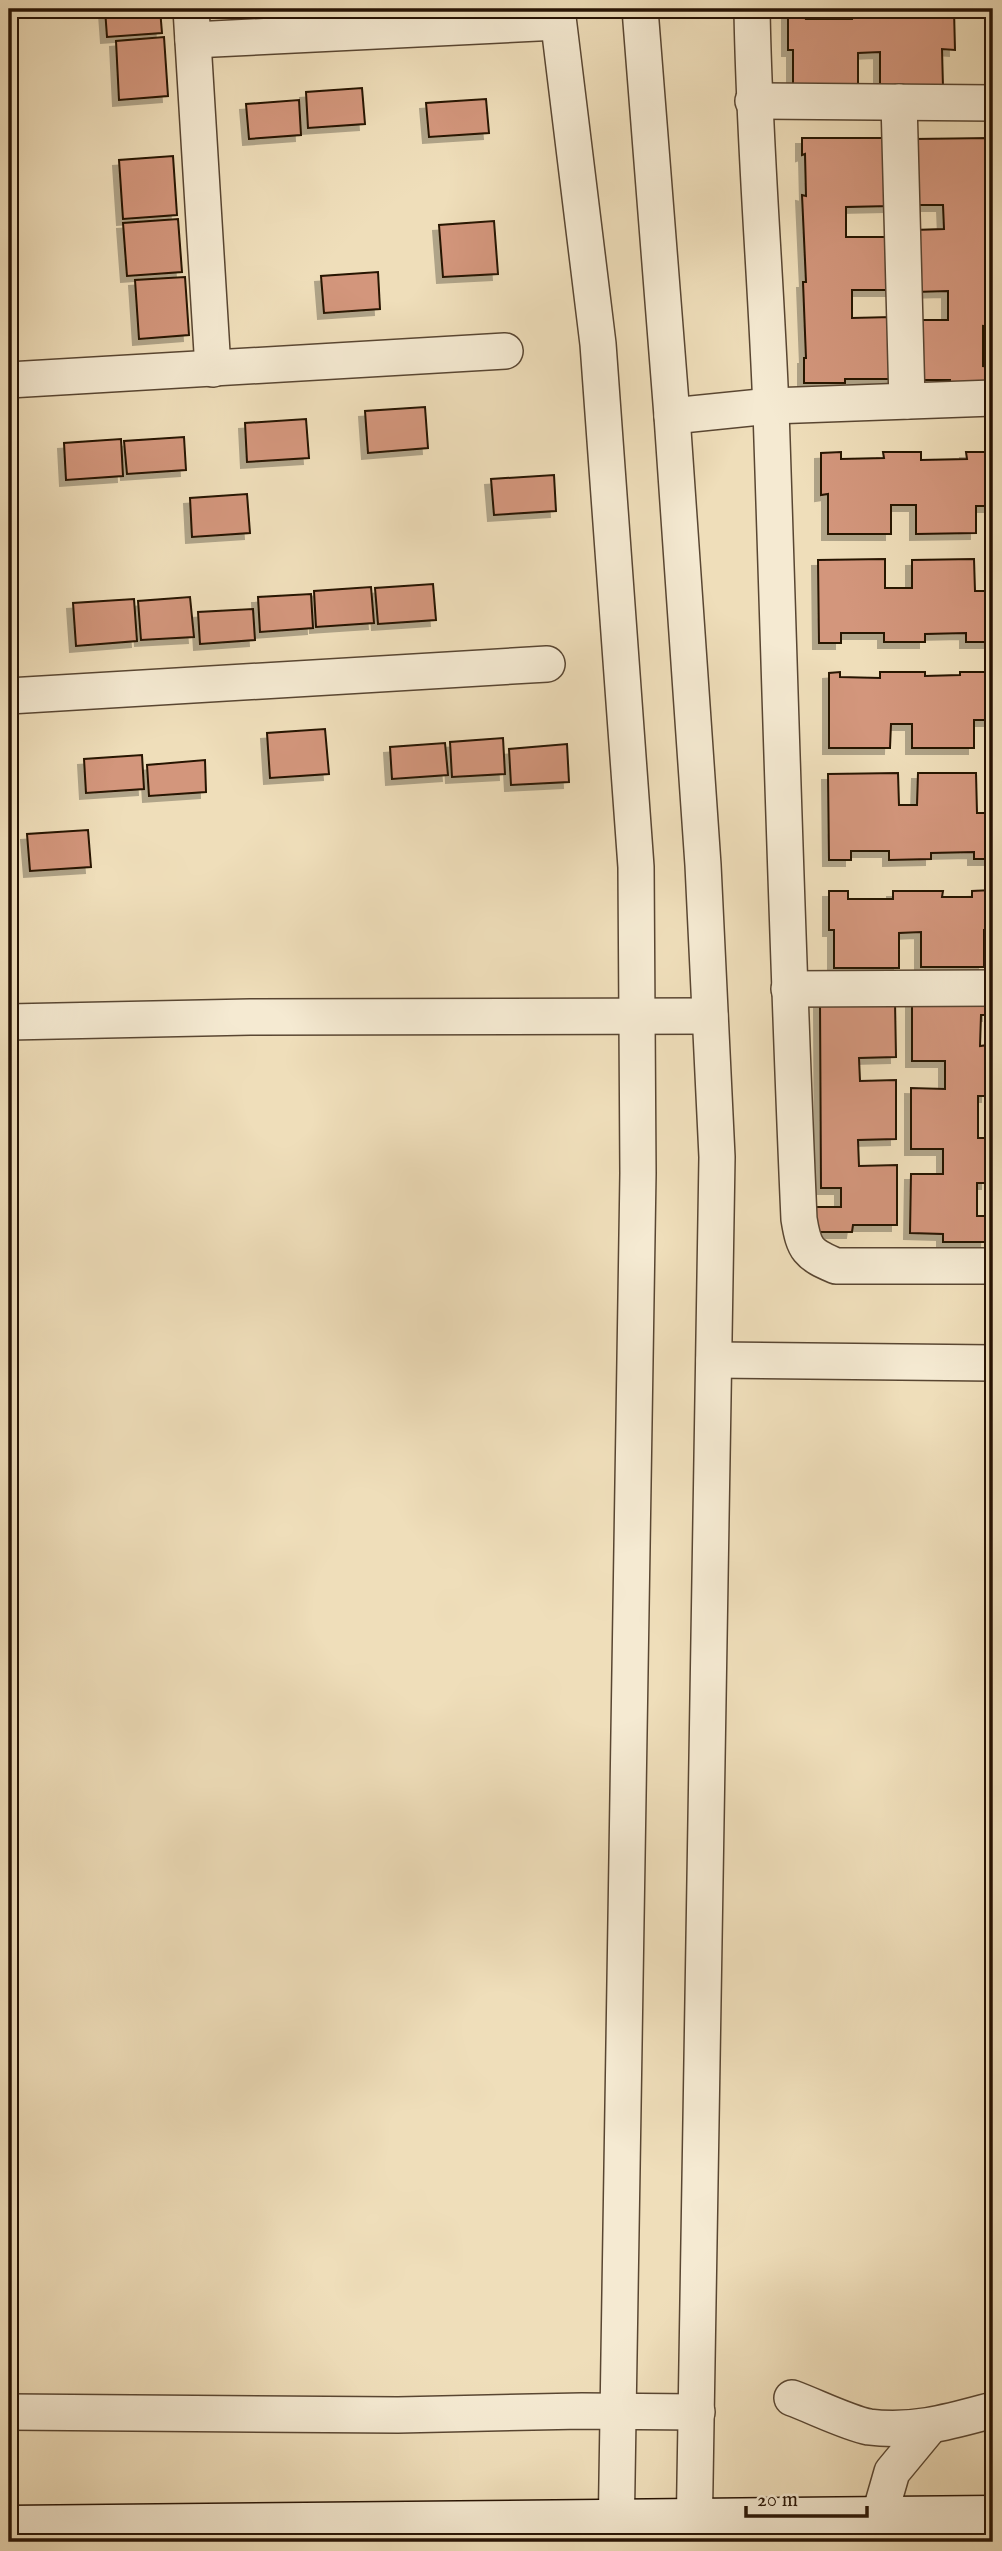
<svg xmlns="http://www.w3.org/2000/svg" width="1002" height="2551" font-family="'IM FELL English',serif">
	<style>
		.building { fill: #d3967b; stroke: #271304; stroke-width: 2; filter: url(#shadow) }
		.lines { fill: none; stroke-linecap: round; stroke-linejoin: round }
		.street-casing { stroke: #594632; stroke-width: 38 }
		.secondary-casing { stroke: #271304; stroke-width: 41 }
		.street { stroke: #f5ead2; stroke-width: 35 }
		.secondary { stroke: #f5ead2; stroke-width: 38 }
	</style>
	<defs>
		<filter id="shadow"><feDropShadow dx="-6" dy="6" stdDeviation="0" flood-color="#0004"/></filter>
	</defs>
	<rect width="100%" height="100%" fill="#efdeba"/>
	<filter id="stains"><feTurbulence type="fractalNoise" baseFrequency=".00286" numOctaves="4"/><feColorMatrix values="0 0 0 0 .2 0 0 0 0 .09 0 0 0 0 .02 0 0 0 .5 -.17"/></filter>
	<radialGradient id="worn" r=".72"><stop offset=".6" stop-color="#630" stop-opacity="0"/><stop offset="1" stop-color="#630" stop-opacity=".3"/></radialGradient>
	<g class="building">
		<polygon points="105,9 160,9 162,33 107,37"/>
		<polygon points="901,10 901,17 931,17 931,10 954,10 955,50 942,49 943,87 880,87 880,52 858,53 858,87 793,88 793,50 788,50 788,11 807,11 806,19 852,19 852,11"/>
		<polygon points="164,37 168,96 119,100 116,41"/>
		<polygon points="362,88 365,124 308,128 306,92"/>
		<polygon points="486,99 489,133 429,137 426,103"/>
		<polygon points="299,100 301,135 249,139 246,104"/>
		<polygon points="802,138 890,138 891,206 846,207 846,237 891,237 892,290 852,290 852,318 892,317 893,379 845,379 845,383 804,383 804,358 806,358 803,282 806,282 802,195 806,196 805,154 802,155"/>
		<polygon points="990,138 989,158 986,158 986,192 990,191 990,241 985,240 985,285 990,285 991,327 983,326 983,366 991,367 991,386 950,387 950,380 915,380 915,320 948,320 948,291 915,292 914,230 944,229 943,205 914,205 914,139"/>
		<polygon points="173,156 177,215 123,219 119,160"/>
		<polygon points="178,219 182,272 127,276 123,223"/>
		<polygon points="494,221 498,274 443,277 439,225"/>
		<polygon points="378,272 380,309 324,313 321,276"/>
		<polygon points="185,277 189,335 139,339 135,280"/>
		<polygon points="425,407 428,448 368,453 365,411"/>
		<polygon points="306,419 309,458 247,462 245,423"/>
		<polygon points="184,437 186,470 127,474 124,441"/>
		<polygon points="121,439 123,476 66,480 64,443"/>
		<polygon points="841,452 841,459 884,458 883,452 921,452 921,460 967,459 966,452 993,452 993,506 976,506 976,533 916,534 916,505 891,505 891,534 828,534 828,494 821,495 821,453"/>
		<polygon points="554,475 556,511 494,515 491,479"/>
		<polygon points="247,494 250,533 192,537 190,498"/>
		<polygon points="885,559 885,588 912,588 912,560 974,559 975,591 993,591 993,642 966,642 966,633 925,634 925,642 884,642 884,633 841,633 841,643 819,643 818,560"/>
		<polygon points="433,584 436,620 378,624 375,588"/>
		<polygon points="371,587 374,623 316,627 314,591"/>
		<polygon points="311,594 313,628 260,632 258,597"/>
		<polygon points="190,597 194,637 141,640 138,601"/>
		<polygon points="134,599 137,641 76,646 73,603"/>
		<polygon points="253,609 255,640 200,644 198,612"/>
		<polygon points="840,672 840,677 880,678 880,672 925,672 925,676 960,675 960,672 993,672 993,720 974,720 974,748 912,748 912,724 891,724 890,748 829,748 829,673"/>
		<polygon points="325,729 329,774 270,778 267,733"/>
		<polygon points="503,738 505,774 452,777 450,742"/>
		<polygon points="445,743 448,775 392,779 390,747"/>
		<polygon points="567,744 569,782 511,785 509,749"/>
		<polygon points="142,755 144,789 86,793 84,759"/>
		<polygon points="205,760 206,792 149,796 147,765"/>
		<polygon points="898,773 899,805 917,805 918,773 976,773 977,813 993,813 993,859 974,859 974,852 931,853 931,859 889,860 889,851 851,851 851,860 829,860 828,774"/>
		<polygon points="88,830 91,867 30,871 27,834"/>
		<polygon points="993,890 993,930 984,930 984,967 921,967 921,932 899,933 899,968 834,968 834,930 829,930 829,891 848,891 848,899 893,899 893,891 943,891 942,897 972,897 972,891"/>
		<polygon points="912,997 988,998 988,1015 981,1015 980,1046 988,1045 987,1096 978,1096 978,1138 987,1138 987,1183 977,1183 977,1216 987,1216 986,1242 943,1242 943,1234 910,1233 911,1174 943,1174 943,1149 911,1149 911,1088 945,1089 945,1061 912,1061"/>
		<polygon points="895,1001 896,1057 859,1058 860,1081 896,1080 896,1139 858,1140 859,1166 897,1165 897,1225 853,1225 852,1232 813,1232 814,1207 841,1207 841,1188 821,1188 820,1002"/>
	</g>
	<g class="lines">
		<defs>
			<g id="street">
				<polyline points="191,9 213,369"/>
				<polyline points="557,9 598,344 636,867 638,1173 616,2542"/>
				<polyline points="640,9 672,416 703,865 717,1157 694,2542"/>
				<path d="M752,9C754,143 766,276 771,410C780,680 787,950 799,1219C804,1250 808,1254 836,1266H993"/>
				<polyline points="193,40 558,22"/>
				<polyline points="753,101 993,103"/>
				<polyline points="899,102 907,401"/>
				<polyline points="9,380 505,351"/>
				<polyline points="672,416 771,406 993,398"/>
				<polyline points="9,696 547,664"/>
				<polyline points="789,989 993,988"/>
				<polyline points="9,1022 250,1017 710,1016"/>
				<polyline points="714,1360 993,1363"/>
				<path d="M792,2398C814,2406 848,2423 869,2427C913,2433 952,2421 993,2410"/>
				<polyline points="9,2412 398,2415 582,2411 697,2412"/>
				<polyline points="879,2517 892,2472 930,2426"/>
			</g>
			<polyline id="secondary" points="9,2525 993,2515"/>
		</defs>
		<use href="#street" class="street-casing"/>
		<use href="#secondary" class="secondary-casing"/>
		<use href="#street" class="street"/>
		<use href="#secondary" class="secondary"/>
	</g>
	<rect width="1002" height="2551" fill="none" stroke="#efdeba" stroke-width="35"/>
	<rect x="10" y="10" width="981" height="2530" fill="none" stroke="#271304" stroke-width="3.5"/>
	<rect x="18" y="18" width="967" height="2516" fill="none" stroke="#271304" stroke-width="2"/>
	<path d="M746 2506v10h121v-10" fill="none" stroke="#271304" stroke-width="3.5"/>
	<text x="757" y="2506" font-size="21" fill="#271304" stroke="#f5ead2" stroke-width="5" paint-order="stroke">20 m</text>
	<rect width="100%" height="100%" filter="url(#stains)"/>
	<rect width="100%" height="100%" fill="url(#worn)"/>
</svg>
